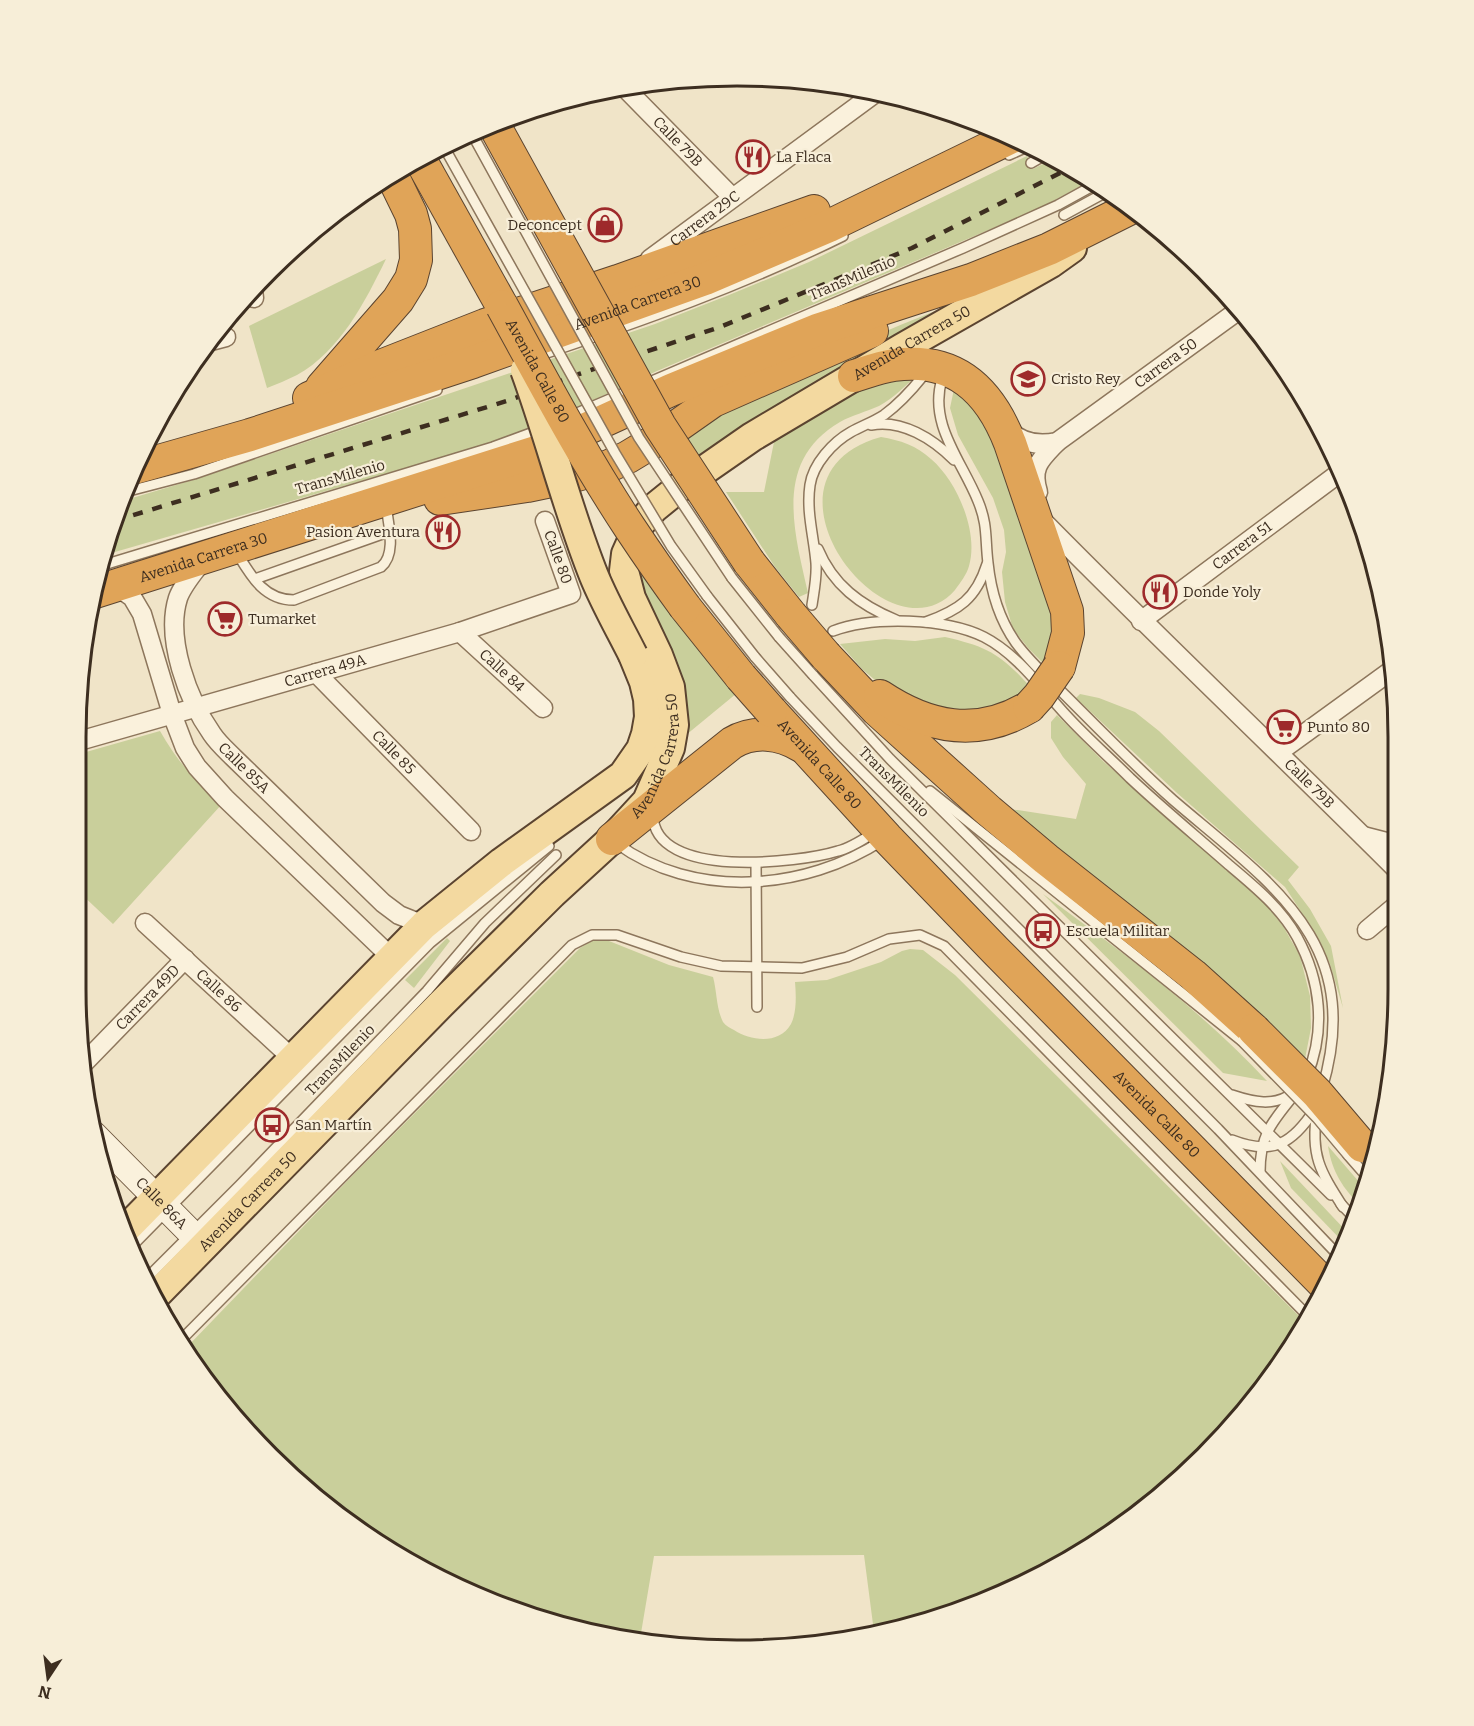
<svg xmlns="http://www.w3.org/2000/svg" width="1474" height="1726" font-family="Bitter,serif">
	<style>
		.green { fill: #c9cf9b }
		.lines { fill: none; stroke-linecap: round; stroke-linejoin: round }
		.lane-casing { stroke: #8d765c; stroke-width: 12 }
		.street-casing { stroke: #8d765c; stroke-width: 21 }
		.secondary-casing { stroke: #6f573f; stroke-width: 28 }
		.primary-casing { stroke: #5b4430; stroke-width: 32 }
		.highway-casing { stroke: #5b4430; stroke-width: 34 }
		.lane { stroke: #faf1dc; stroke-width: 9 }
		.street { stroke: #faf1dc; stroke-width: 18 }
		.secondary { stroke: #faf1dc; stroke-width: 26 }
		.primary { stroke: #f3d9a0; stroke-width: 28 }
		.highway { stroke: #e0a458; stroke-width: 32 }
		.rail { stroke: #3d2e20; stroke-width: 4.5; stroke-dasharray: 10 10; stroke-linecap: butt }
		.lane-bridge-casing { stroke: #8d765c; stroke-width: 12; stroke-linecap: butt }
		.primary-bridge-casing { stroke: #5b4430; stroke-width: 32; stroke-linecap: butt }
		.highway-bridge-casing { stroke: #5b4430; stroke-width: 34; stroke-linecap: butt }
		.lane-bridge { stroke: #faf1dc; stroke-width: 9 }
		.primary-bridge { stroke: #f3d9a0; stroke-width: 28 }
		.highway-bridge { stroke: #e0a458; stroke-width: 32 }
		.labels { text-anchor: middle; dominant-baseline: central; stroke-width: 4.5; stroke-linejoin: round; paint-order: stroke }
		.street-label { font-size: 15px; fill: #3d2e20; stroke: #f7eed8 }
		.poi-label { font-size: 15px; fill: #3d2e20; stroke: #f7eed8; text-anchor: start }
		.rim { fill: none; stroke: #3d2e20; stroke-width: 3 }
	</style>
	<rect width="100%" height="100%" fill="#f0e4c8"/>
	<g class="green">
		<polygon points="1027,156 1033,169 1053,159 1092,180 1038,209 657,371 532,428 475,448 101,556 122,501 193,480 655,324 729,295 809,262"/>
		<path d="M386,259C365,302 340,351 297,375C287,380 277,384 267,388L249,326Z"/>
		<path d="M988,292L699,459L683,429C782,377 882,328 988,292Z"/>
		<path d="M918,374C905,386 894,398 879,406C866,412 852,415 840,422C773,461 794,531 808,593L799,597L775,567L726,492H764L776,432L839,393Z"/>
		<polygon points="954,389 986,412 1057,605 1047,667 1029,649 1013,629 1005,602 1002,572 1006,552 1004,530 993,498 958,435 950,408"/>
		<path d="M881,437C900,440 917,446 931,459C957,481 979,532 969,566C967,574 960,583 955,590C888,667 741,476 881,437Z"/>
		<polygon points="633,556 737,693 686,735 687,706 677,667 643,597"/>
		<path d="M945,637C989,647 1002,655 1032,689L1013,703L959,718L882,686L862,669L840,644L885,639L915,641Z"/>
		<polygon points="1080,694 1099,698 1135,712 1159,731 1299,867 1288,880 1310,909 1331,946 1343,1008 1330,964 1316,935 1285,887 1177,793 1076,698"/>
		<polygon points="1057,715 1104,762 1260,896 1283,926 1300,956 1310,996 1311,1028 1304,1064 1004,808 1076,819 1086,784 1063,757 1051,738 1051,722"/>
		<path d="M160,731C179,764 194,779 222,804L113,924L77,890L79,754Z"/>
		<path d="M1043,894C1121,951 1201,1010 1267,1081L1223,1073Z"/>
		<polygon points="447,938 450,941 414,988 405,980"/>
		<path d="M592,941H609L669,965L713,977C717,991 716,1008 723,1022C726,1026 730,1028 734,1030C751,1041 779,1045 791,1024C797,1012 796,994 795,982L827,980L881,962L902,951L910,949L923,950L955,975L1307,1324L1234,1426L1105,1539L990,1601L874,1632L864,1555L654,1556L640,1639L607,1634L484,1601L369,1539L239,1425L187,1347L356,1172L580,948Z"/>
		<path d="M1328,1146L1366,1190L1362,1207C1343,1189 1332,1172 1328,1146Z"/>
		<polygon points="1280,1161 1349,1234 1345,1244 1291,1188"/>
	</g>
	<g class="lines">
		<defs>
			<g id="lane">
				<polyline points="1009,155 1029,146"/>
				<polyline points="1031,163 1045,155"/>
				<polyline points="1064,215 1110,190"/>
				<path d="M535,357C640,322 744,285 843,236"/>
				<path d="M942,379C928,424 962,461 978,501C988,525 985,539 988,563C991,592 999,619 1016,643C1030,662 1049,679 1066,696C1101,731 1136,767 1173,800C1271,884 1366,942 1322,1089"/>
				<polyline points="568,417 963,248 1058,205 1098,183"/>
				<path d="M871,425C902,419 933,439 954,460"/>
				<polyline points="125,492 194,474 437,390"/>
				<path d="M818,549C833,585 860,605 896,620"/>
				<path d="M237,553C251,576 264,600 294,600L381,567C397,554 388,523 386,505"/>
				<polyline points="97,567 493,447 542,429"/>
				<polyline points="732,578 779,637"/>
				<polyline points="255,579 388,532"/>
				<polyline points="707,596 755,657"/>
				<path d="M812,605C814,591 817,577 816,563C814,537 806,512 810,485C813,464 833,442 851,432C862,426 873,422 884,415C899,404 911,391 923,376"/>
				<path d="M926,622C959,610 976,599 987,564"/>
				<path d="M833,631C873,616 946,618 984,637C1017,654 1041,688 1066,715C1086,737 1109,757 1130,778C1162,808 1196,836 1229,865C1254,886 1281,908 1297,937C1321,981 1326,1030 1307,1076"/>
				<polyline points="813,675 890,759 1331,1195"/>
				<polyline points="790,697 837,747 1218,1129 1339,1256"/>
				<polyline points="930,791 1242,1041"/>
				<path d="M653,815C654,880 799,863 838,851C851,848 864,839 875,832"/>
				<path d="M616,843C694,900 805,891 883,840"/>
				<polyline points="756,863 757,1007"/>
				<path d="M1232,1095C1253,1102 1274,1107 1293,1093"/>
				<path d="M1317,1111C1310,1155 1320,1171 1343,1207"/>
				<path d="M1232,1140C1273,1156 1293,1143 1315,1109"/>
				<polyline points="1348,1155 1369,1179"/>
				<path d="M1260,1172C1260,1132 1274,1120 1298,1090"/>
				<polyline points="1341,1204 1356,1220"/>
				<polyline points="130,1248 430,943 549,846"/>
				<polyline points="143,1282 240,1185 427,991 485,923 556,855"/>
				<polyline points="182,1339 572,945 592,935 617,935 681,957 721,966 802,968 847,957 889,939 920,935 944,946 1311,1319"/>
			</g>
			<g id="street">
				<path id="s1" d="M623,86L732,197"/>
				<path id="s2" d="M650,259L878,91"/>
				<polyline points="253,290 254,298"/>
				<polyline points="207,342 226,337"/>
				<path id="s3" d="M1007,428C1020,443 1038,446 1057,442L1239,310"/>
				<path d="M1038,492C1030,467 1041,459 1057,442"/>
				<path id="s4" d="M1043,521C1160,640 1281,754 1398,871"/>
				<path id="s5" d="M204,559C195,571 183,584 178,598C165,639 188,700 212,734C218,743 226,750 234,758L383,903L399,915L424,925"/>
				<polyline points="116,586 132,597 142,614 172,714 185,748 197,767 225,798 391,957"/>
				<path id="s6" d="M1141,621L1342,471"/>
				<path id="s7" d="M460,632L543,708"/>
				<path id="s8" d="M316,673L471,831"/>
				<path id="s9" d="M79,741L460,632L571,594L545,521"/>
				<polyline points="1279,752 1392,670"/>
				<polyline points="1363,836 1398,845"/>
				<path id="s10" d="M145,923L292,1058"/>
				<polyline points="1367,930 1398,904"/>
				<path id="s11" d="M85,1062L185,959"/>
			</g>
			<g id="secondary">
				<path id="s12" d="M94,1135L204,1246"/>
			</g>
			<g id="primary">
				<polyline points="124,1231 424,925 502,862 623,775 641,749 646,734 649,717 648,699 644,682 633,655"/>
				<path id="s13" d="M154,1297L440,1005L552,894L612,839L647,801L670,748L674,725L670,687L658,655L631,598L624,571L626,554L639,525L654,508L680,487L752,437L902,348L1051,263L1072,248"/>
			</g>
			<g id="highway">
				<polyline points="420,159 502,306"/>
				<path d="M854,376C867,372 880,367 894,365C954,357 989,389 1010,443L1067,611L1068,633L1059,667"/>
				<polyline points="322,387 398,300 411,279 416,260 415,229 411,214 392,175"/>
				<polyline points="309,398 378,367 485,325 618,281 814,211"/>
				<path id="s14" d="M134,468L250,435L473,362L705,279L829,226L1012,137"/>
				<polyline points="440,499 527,486 570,477 609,466 628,457 666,434 713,401 872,331"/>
				<polyline points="749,562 791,615"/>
				<path id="s15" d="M92,593L536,452L671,390L817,330L971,280L1049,249L1131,208"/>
				<polyline points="685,607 741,677"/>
				<polyline points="826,656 877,710 989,811 1046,859 1193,975 1254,1030"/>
				<path d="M880,696C928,728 977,738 1029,707"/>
				<path id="s16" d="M771,711L887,838L995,950L1326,1286"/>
				<path d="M612,839L732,743C754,730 780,733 801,746"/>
			</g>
		</defs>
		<use href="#lane" class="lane-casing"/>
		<use href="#street" class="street-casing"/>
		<use href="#secondary" class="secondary-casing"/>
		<use href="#primary" class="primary-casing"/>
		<use href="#highway" class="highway-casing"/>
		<use href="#lane" class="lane"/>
		<use href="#street" class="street"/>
		<use href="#secondary" class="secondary"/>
		<use href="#primary" class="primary"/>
		<use href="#highway" class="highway"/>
		<polyline class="rail" points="114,521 510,400 579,374 720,327 912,248 1070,168"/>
		<defs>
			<g id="lane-bridge">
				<polyline points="471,132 639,438 732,578"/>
				<polyline points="444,147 615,453 671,546 707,596"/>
				<polyline points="779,637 813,675"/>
				<polyline points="755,657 790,697"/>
				<polyline points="1242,1041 1317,1118 1348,1155"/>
			</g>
			<path id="primary-bridge" d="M525,370C550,438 567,509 594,576C605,603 620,629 633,655"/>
			<g id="highway-bridge">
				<polyline points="493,123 660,426 749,562"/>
				<path id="s17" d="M502,306C543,381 583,457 630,528C648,555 666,581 685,607"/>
				<polyline points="791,615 826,656"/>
				<polyline points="741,677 771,711"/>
				<polyline points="1029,707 1039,696 1059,667"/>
				<polyline points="1254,1030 1317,1093 1362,1146"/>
			</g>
		</defs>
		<use href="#lane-bridge" class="lane-bridge-casing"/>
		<use href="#primary-bridge" class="primary-bridge-casing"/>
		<use href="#highway-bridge" class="highway-bridge-casing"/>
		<use href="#lane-bridge" class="lane-bridge"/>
		<use href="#primary-bridge" class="primary-bridge"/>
		<use href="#highway-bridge" class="highway-bridge"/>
	</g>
	<defs>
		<symbol id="restaurant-ring" viewBox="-11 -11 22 22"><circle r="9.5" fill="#f7eed8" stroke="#9e2a2b" stroke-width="1.5"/><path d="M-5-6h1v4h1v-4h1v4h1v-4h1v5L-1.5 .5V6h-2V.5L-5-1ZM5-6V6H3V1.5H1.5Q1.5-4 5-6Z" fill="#9e2a2b"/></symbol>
		<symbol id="shop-ring" viewBox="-11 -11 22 22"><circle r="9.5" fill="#f7eed8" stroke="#9e2a2b" stroke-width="1.5"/><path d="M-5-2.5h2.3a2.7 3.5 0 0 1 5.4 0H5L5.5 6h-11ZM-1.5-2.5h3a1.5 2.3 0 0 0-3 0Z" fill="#9e2a2b"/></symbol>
		<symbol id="school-ring" viewBox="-11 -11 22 22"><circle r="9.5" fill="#f7eed8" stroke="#9e2a2b" stroke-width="1.5"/><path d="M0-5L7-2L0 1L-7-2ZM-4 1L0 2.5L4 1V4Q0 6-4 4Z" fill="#9e2a2b"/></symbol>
		<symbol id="supermarket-ring" viewBox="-11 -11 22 22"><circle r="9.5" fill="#f7eed8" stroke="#9e2a2b" stroke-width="1.5"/><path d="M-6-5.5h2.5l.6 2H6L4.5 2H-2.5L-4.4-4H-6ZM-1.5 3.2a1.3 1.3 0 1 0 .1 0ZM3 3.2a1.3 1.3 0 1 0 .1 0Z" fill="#9e2a2b"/></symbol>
		<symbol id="bus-ring" viewBox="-11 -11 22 22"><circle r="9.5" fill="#f7eed8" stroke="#9e2a2b" stroke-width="1.5"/><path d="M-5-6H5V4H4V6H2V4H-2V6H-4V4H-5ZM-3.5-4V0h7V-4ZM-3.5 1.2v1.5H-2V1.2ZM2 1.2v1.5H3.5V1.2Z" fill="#9e2a2b"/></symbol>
	</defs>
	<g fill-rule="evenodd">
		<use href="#restaurant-ring" x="734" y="138" width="38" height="38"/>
		<use href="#shop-ring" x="586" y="206" width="38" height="38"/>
		<use href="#school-ring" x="1009" y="360" width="38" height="38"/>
		<use href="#restaurant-ring" x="424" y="513" width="38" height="38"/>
		<use href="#restaurant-ring" x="1141" y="573" width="38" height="38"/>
		<use href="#supermarket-ring" x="206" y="600" width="38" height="38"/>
		<use href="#supermarket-ring" x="1265" y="708" width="38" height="38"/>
		<use href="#bus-ring" x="1024" y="912" width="38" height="38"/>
		<use href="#bus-ring" x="253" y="1106" width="38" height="38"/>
	</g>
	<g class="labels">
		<g class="street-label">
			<text stroke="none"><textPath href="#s1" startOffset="78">Calle 79B</textPath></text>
			<text stroke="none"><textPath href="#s2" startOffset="68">Carrera 29C</textPath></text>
			<text transform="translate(852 278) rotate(-23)">TransMilenio</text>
			<text stroke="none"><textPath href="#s14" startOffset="530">Avenida Carrera 30</textPath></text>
			<text stroke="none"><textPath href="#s13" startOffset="1322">Avenida Carrera 50</textPath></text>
			<text stroke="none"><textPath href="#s3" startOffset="189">Carrera 50</textPath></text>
			<text stroke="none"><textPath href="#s17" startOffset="74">Avenida Calle 80</textPath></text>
			<text transform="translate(340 477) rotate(-16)">TransMilenio</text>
			<text stroke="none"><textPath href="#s6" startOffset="126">Carrera 51</textPath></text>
			<text transform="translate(558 557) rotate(70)">Calle 80</text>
			<text stroke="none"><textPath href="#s15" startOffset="117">Avenida Carrera 30</textPath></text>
			<text stroke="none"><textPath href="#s9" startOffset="256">Carrera 49A</textPath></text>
			<text stroke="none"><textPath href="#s7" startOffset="57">Calle 84</textPath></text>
			<text stroke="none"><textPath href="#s8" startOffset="111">Calle 85</textPath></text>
			<text stroke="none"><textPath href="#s13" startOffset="746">Avenida Carrera 50</textPath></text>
			<text stroke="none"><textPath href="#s16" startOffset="72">Avenida Calle 80</textPath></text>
			<text stroke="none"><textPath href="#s5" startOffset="238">Calle 85A</textPath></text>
			<text transform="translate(894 782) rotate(45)">TransMilenio</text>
			<text stroke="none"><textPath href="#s4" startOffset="374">Calle 79B</textPath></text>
			<text stroke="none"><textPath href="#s10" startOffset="100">Calle 86</textPath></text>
			<text stroke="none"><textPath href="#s11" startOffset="90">Carrera 49D</textPath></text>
			<text transform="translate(340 1060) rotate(-46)">TransMilenio</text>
			<text stroke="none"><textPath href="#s16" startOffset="558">Avenida Calle 80</textPath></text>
			<text stroke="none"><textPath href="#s13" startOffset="134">Avenida Carrera 50</textPath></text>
			<text stroke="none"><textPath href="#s12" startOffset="96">Calle 86A</textPath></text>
		</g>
		<g class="poi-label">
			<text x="776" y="157">La Flaca</text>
			<text x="582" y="225" text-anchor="end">Deconcept</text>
			<text x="1051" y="379">Cristo Rey</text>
			<text x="420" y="532" text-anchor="end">Pasion Aventura</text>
			<text x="1183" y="592">Donde Yoly</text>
			<text x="248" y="619">Tumarket</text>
			<text x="1307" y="727">Punto 80</text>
			<text x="1066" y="931">Escuela Militar</text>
			<text x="295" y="1125">San Martín</text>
		</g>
	</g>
	<path d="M0 0H1474V1726H0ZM737 86H737A651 651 0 0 1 1388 737V989A651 651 0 0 1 737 1640H737A651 651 0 0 1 86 989V737A651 651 0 0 1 737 86Z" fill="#f7eed8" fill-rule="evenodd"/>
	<path class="rim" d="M737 86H737A651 651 0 0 1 1388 737V989A651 651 0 0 1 737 1640H737A651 651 0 0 1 86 989V737A651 651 0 0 1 737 86Z"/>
	<g transform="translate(48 1678) rotate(193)" stroke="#f7eed8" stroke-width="4.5" paint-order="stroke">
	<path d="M0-4.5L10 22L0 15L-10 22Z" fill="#3d2e20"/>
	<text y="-9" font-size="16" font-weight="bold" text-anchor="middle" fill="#3d2e20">N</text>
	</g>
</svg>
